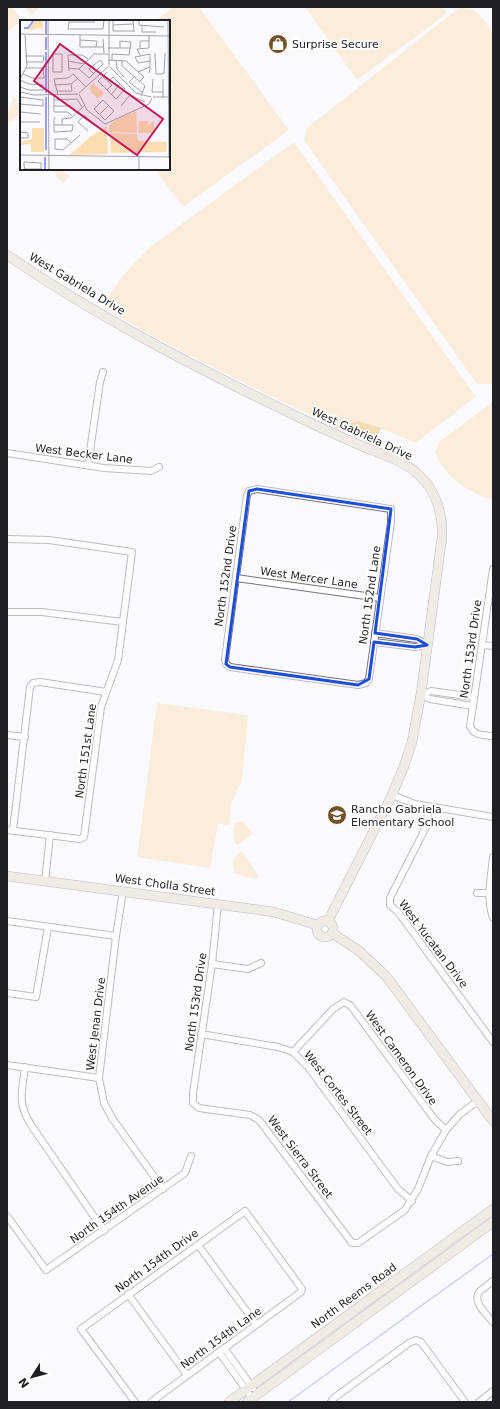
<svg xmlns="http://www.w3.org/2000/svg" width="500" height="1409" font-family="'DejaVu Sans',sans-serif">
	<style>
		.green { fill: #fddeb2 }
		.forest { fill: #f4bb60 }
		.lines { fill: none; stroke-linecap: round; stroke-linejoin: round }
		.stream { stroke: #999ef5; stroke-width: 1.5 }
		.street-casing { stroke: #737483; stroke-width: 8 }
		.secondary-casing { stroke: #737483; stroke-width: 10 }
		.street { stroke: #fff; stroke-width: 6 }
		.secondary { stroke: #e5d9c5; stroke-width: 9 }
		.marked { fill: none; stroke: #1d4ed8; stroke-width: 3; stroke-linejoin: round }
		.labels { text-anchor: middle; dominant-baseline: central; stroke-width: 3.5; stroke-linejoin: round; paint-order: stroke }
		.poi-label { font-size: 11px; fill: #1f2026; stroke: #fff; text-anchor: start }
		.street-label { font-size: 11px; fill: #1f2026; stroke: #fff }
		.inset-river { fill: none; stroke: #999ef5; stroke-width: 2 }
		.inset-road { fill: none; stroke: #a2a3a8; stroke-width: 1 }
		.view { fill: #c2185b; fill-opacity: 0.15; stroke: #c2185b; stroke-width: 2 }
		.inset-edge { fill: none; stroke: #1f2026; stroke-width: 2 }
	</style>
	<rect width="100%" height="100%" fill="#fafafe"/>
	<g class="green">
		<polygon points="7,7 12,7 22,21 7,32"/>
		<polygon points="25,7 41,7 31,15"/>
		<polygon points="174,7 199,7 289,130 183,207 155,169 169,169 169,90 173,87 171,85 169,87 169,21 155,21"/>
		<polygon points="305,7 444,7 446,14 357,80"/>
		<path d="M460,7C478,7 484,20 493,34V383L492,384H477L304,140L307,128Z"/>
		<polygon points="14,97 21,107 21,116 8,122 7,115"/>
		<path d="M294,142L476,397L415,443C389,432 365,417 336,427L258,390L158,339L105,308C109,288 135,262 150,247Z"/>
		<polygon points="56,169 60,169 70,176 63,183 56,176 57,175 53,171"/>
		<path d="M493,402V500C466,491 447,480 435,453L439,442Z"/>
		<polygon points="157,703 248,715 242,780 231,804 229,825 218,824 210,868 137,857"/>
		<path d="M243,821L253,834L237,845C231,838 234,831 235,823Z"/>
		<path d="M242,851L258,875L257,879L244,877L235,873C231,863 232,857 242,851Z"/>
	</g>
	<polygon class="forest" points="358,421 381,428 374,444 336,427"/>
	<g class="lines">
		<polyline class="stream" points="288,1402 493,1254"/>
		<defs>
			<g id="street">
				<polyline points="7,453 104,468 151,471 159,467"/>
				<polyline points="88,465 100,382 103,372"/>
				<polygon points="257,489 391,509 391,522 369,679 366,683 358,685 230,667 226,664 225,659 247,495 249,491"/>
				<polyline points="7,539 49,540 132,552 118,660 101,707 84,837 80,839 7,830"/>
				<path d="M493,569L470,726C474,736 483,735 493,736"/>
				<polyline points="236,578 380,598"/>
				<polyline points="7,612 42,612 123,622"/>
				<polyline points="375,633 417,639 427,645"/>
				<polyline points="374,642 415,647 427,645"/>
				<polyline points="482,645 493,646"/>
				<polyline points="421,694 431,691 474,697"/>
				<polyline points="421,694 430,699 473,706"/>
				<polyline points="7,735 25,737"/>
				<polyline points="392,795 415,804 493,817"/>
				<polyline points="429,807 426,826 423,833 390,898 390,905 398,912 493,1042"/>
				<polyline points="13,830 30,687 33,683 40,682 106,692"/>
				<path d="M493,857C491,878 486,898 493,918"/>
				<polyline points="45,881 50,835"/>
				<polyline points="123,891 116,936 99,1078 104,1103 112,1118 163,1189"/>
				<polyline points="477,893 489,893"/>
				<polyline points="218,904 212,964 193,1093 193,1103 199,1108 250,1115 259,1120 352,1243 358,1243 405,1210 418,1189 431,1156 446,1130 460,1114 478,1101"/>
				<polyline points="7,921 116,936"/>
				<polyline points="212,964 248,969 261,963"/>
				<polyline points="7,993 36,997 48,927"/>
				<polyline points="201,1034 278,1047 293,1052 308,1067 398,1189 412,1201"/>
				<polyline points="293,1052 333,1009 344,1002 351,1006 435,1120 446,1130"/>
				<polyline points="7,1065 99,1078"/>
				<path d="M25,1067C22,1093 17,1102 31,1125L104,1231"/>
				<polyline points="431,1156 447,1162 458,1161"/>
				<polyline points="7,1216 46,1270 185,1173 191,1156"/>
				<polyline points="198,1245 256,1324"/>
				<path d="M493,1281C489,1284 484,1288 480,1291C471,1301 487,1315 493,1322"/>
				<polyline points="128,1294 187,1375"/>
				<polyline points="224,1348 253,1388"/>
				<polyline points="219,1352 252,1398"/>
				<polyline points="135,1402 81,1329 245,1211 302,1289 301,1292 151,1402"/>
				<polyline points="331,1402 334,1398 409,1343 416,1340 421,1342 465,1402"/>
				<polyline points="479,1402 493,1391"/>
			</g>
			<g id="secondary">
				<path d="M7,255C96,316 193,366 290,413C314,425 339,436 364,447C383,454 403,461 418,474C436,490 443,514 442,537L421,694L412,742L404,766L392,795L328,921"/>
				<polyline points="7,876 274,912 317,925"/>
				<circle cx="325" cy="929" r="8"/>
				<polyline points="332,933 358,950 386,976 493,1121"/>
				<polyline points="229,1402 493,1209"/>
				<polyline points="247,1402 493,1222"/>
			</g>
		</defs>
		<use href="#street" class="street-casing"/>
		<use href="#secondary" class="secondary-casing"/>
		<use href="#street" class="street"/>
		<use href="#secondary" class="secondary"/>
	</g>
	<path d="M0 0H500V1409H0ZM257,489L391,509L375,633L417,639L427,645L415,647L374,642L369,679L358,685L230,667L226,664L249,491Z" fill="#fafafe" fill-opacity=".55" fill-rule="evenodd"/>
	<path class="marked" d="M257,489L391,509L375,633L417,639L427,645L415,647L374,642L369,679L358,685L230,667L226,664L249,491Z"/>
	<defs>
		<symbol id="shop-disc" viewBox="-11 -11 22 22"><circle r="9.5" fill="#6f5226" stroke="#fff"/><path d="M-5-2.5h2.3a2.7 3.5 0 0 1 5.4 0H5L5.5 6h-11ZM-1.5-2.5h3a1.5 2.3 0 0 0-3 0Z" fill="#fff"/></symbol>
		<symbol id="school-disc" viewBox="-11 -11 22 22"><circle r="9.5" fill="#6f5226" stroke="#fff"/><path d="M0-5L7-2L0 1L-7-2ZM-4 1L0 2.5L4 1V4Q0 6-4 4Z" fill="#fff"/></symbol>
	</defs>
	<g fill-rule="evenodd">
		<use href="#shop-disc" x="267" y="33" width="22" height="22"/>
		<use href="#school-disc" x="326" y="804" width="22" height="22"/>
	</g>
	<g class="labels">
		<g class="poi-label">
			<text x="292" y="44">Surprise Secure</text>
			<text x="351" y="809">Rancho Gabriela<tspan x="351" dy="13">Elementary School</tspan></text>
		</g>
		<g class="street-label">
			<text transform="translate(77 284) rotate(31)">West Gabriela Drive</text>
			<text transform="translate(362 434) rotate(25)">West Gabriela Drive</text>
			<text transform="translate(84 454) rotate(7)">West Becker Lane</text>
			<text transform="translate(226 576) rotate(-82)">North 152nd Drive</text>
			<text transform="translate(309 578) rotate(8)">West Mercer Lane</text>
			<text transform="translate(370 595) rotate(-82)">North 152nd Lane</text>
			<text transform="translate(471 649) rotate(-82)">North 153rd Drive</text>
			<text transform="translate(86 751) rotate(-82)">North 151st Lane</text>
			<text transform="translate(165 885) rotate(8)">West Cholla Street</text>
			<text transform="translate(433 944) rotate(53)">West Yucatan Drive</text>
			<text transform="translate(196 1002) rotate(-82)">North 153rd Drive</text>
			<text transform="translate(96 1024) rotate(-83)">West Jenan Drive</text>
			<text transform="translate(401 1058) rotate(54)">West Cameron Drive</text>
			<text transform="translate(338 1093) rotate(52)">West Cortes Street</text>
			<text transform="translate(300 1157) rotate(53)">West Sierra Street</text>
			<text transform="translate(117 1209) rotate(-35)">North 154th Avenue</text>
			<text transform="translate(157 1261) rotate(-36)">North 154th Drive</text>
			<text transform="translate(354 1296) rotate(-36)">North Reems Road</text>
			<text transform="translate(221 1338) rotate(-36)">North 154th Lane</text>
		</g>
	</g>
	<g transform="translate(20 20)">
		<rect width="150" height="150" fill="#fafafe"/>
		<path d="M16,0H23V8L21,11V8L8,10ZM73,63L84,73L78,79L71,72L69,73L72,71L69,68ZM116,91L117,113L89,112V106L94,101ZM119,101H128V105L134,101V113H118ZM87,106L88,134L50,135L71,116ZM12,108H24V132H11V124L0,125V122L12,119ZM90,113L117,114L118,121L147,122L146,132L91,133Z" fill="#fddeb2"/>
		<path class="inset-river" d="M4,8H8L14,0M26,14V0M26,30V17M26,73V32M26,77V130M25,150V137"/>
		<path class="inset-road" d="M28,0L29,150M89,0V45M93,0V11H114M113,0L114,12M119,0V5L144,7M148,0L149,138M75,2H49L48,9H83L84,0M93,5L113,4M122,5V12H136M0,14L150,16M60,15V27H84M83,19L84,33M60,20L77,21L76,27M88,28H111M120,28V21H129M135,33L136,54H141L144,53L145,33M33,34H42V52H33ZM120,35L117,29L129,28V16M5,36H24L23,42H6M88,40L106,41L124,57L119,62M48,41L64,44M92,41V34L109,35L111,22L100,21V28M96,41L97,49L104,57M102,41V46L125,66L121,76M90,47L116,73L131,77M48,48L59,49L69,58M59,49L74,34H88M49,51L48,35H62L68,39M87,52L78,61L96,79L105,69L93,57L88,62M118,52L130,47M129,53L130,50V34L115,37L118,43L130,41M3,54L12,58H24L23,48H6M82,56L92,65L87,70M114,57L109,62L122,72M69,58L83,44L80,40L69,49L73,53M0,59L7,46L5,15M133,59L132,72H143M143,59V77M0,60L9,64L23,65L24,70H9L0,67M34,65L51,64L57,59M37,71H52L51,64M0,72L14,75M59,73L89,46M59,74L67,90L85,104L129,84L132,78M14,75L58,74M34,75V92H48L53,97M38,75L34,59L48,58L53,54L66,67M91,75L100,64M0,77L23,80V86L0,84M133,77H150M34,80L57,79L62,87M83,80L94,91L85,100L74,89ZM34,86H50L57,92M101,86L110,75L125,82M0,92L21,94M79,95L89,85M0,102H20M34,105H53L52,111L34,112V99L35,97M42,105V99L51,98L65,85M68,111L58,102L64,95L76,106M0,112L8,113V118H0M51,123L47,119H35V129L43,130L60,115M0,135L150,137M119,137V150M5,149H21V143L4,142V146L5,149V150"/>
		<path class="view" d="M40,24L143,99L117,135L14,61Z"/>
		<rect width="150" height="150" class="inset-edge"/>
	</g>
	<rect width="500" height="1409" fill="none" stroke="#1f2026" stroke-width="16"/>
	<g transform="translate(32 1377) rotate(234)" stroke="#ffffff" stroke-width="3" paint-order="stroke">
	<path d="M0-3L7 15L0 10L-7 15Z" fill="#1f2026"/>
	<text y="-6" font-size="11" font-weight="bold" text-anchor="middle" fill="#1f2026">N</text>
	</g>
</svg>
